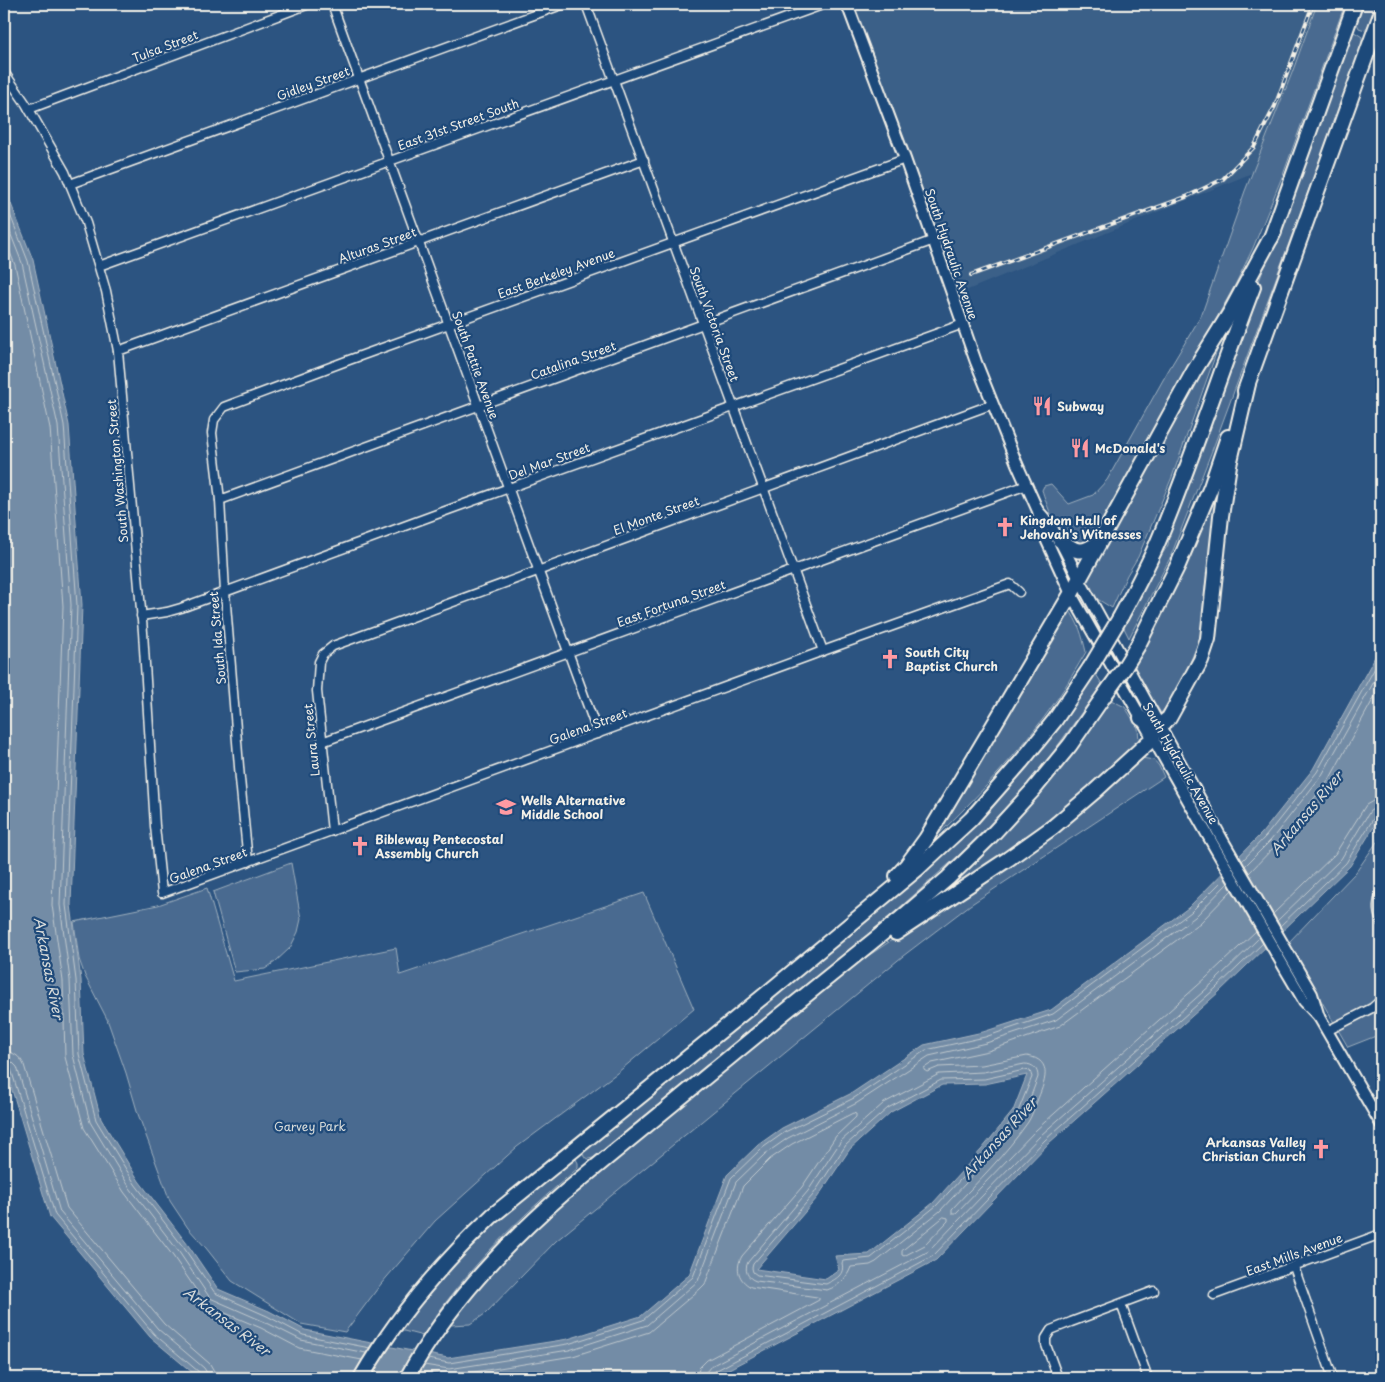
<svg xmlns="http://www.w3.org/2000/svg" width="1385" height="1382" font-family="'Playpen Sans',sans-serif">
	<style>
		.built { fill: #3b6088 }
		.green { fill: #496b90; stroke: #9eaebc }
		.water { fill: #738ca6; stroke: #a7b4c0; fill-rule: evenodd }
		.lines { fill: none; stroke-linecap: round; stroke-linejoin: round }
		.shore { stroke: #c0c9ce; stroke-width: 1 }
		.minor-casing { stroke: #f4f1e8; stroke-width: 11 }
		.tertiary-casing { stroke: #f4f1e8; stroke-width: 14 }
		.motorway-casing { stroke: #f4f1e8; stroke-width: 18 }
		.minor { stroke: #1f4a7a; stroke-width: 8 }
		.tertiary { stroke: #1f4a7a; stroke-width: 10 }
		.motorway { stroke: #1f4a7a; stroke-width: 14 }
		.rail-casing { stroke: #f4f1e8; stroke-width: 4 }
		.rail { stroke: #1f4a7a; stroke-width: 2; stroke-dasharray: 5.5; stroke-linecap: butt }
		.motorway-bridge-casing { stroke: #f4f1e8; stroke-width: 18; stroke-linecap: butt }
		.motorway-bridge { stroke: #1f4a7a; stroke-width: 14 }
		.labels { text-anchor: middle; dominant-baseline: central; stroke-width: 4.5; stroke-linejoin: round; paint-order: stroke }
		.street-label { font-size: 12px; fill: #f4f1e8; stroke: #1f4a7a }
		.poi-label { font-size: 12px; font-weight: bold; fill: #f4f1e8; stroke: #1f4a7a; text-anchor: start }
		.park-label { font-size: 12px; fill: #dadddb; stroke: #1f4a7a }
		.water-label { font-size: 14px; font-style: italic; fill: #dadddb; stroke: #1f4a7a }
	</style>
	<rect width="100%" height="100%" fill="#2c5481"/>
	<filter id="ink" filterUnits="userSpaceOnUse"><feTurbulence type="fractalNoise" baseFrequency=".02" numOctaves="2"/><feDisplacementMap in="SourceGraphic" scale="10" xChannelSelector="R" yChannelSelector="G"/><feConvolveMatrix kernelMatrix="1 2 1 2 8 2 1 2 1" color-interpolation-filters="sRGB"/></filter>
	<g filter="url(#ink)">
		<polygon class="built" points="847,4 1324,4 1257,171 953,296"/>
		<g class="green">
			<path d="M1317,4H1345L1284,172L1253,248L1235,285L1164,413L1092,537C1088,542 1085,545 1079,544C1076,544 1073,543 1071,542C1058,537 1046,503 1042,490L1044,486L1051,484L1069,504L1093,495L1107,480L1168,371L1201,316L1245,191L1292,73Z"/>
			<polygon points="1361,4 1377,4 1369,24 1365,30 1359,28 1355,19"/>
			<polygon points="1353,32 1356,33 1362,37 1362,46 1213,448 1170,558 1129,638 1122,624 1149,575 1168,545 1171,520 1350,34"/>
			<polygon points="1223,334 1172,477 1138,557 1127,575 1112,608 1094,597 1083,579"/>
			<polygon points="1216,490 1206,600 1203,622 1199,641 1183,679 1165,708 1161,713 1132,667"/>
			<path d="M1068,608C1079,623 1082,635 1086,652C1077,667 1068,683 1058,698C1021,752 974,800 927,846Z"/>
			<polygon points="1094,671 1102,684 1054,751 1023,789 967,848 888,918 593,1158 588,1159 584,1157 583,1151 916,877"/>
			<polygon points="1111,700 1125,707 1138,728 1139,741 1061,810 1011,848 946,892 945,890 998,838 1046,787"/>
			<polygon points="1141,758 1154,760 1159,766 1164,777 970,905 903,956 556,1241 485,1314 470,1324 450,1325 468,1299 511,1250 558,1206 705,1087 850,968 898,936"/>
			<polygon points="1381,836 1381,1034 1348,1047 1288,943 1356,872"/>
			<polygon points="291,863 301,919 298,932 290,948 275,962 265,969 235,972 213,892"/>
			<polygon points="207,888 234,981 396,948 400,975 644,893 694,1009 617,1073 517,1147 435,1221 381,1284 345,1332 301,1324 232,1281 206,1248 188,1228 170,1201 138,1114 126,1073 107,1019 85,976 79,959 74,922 158,905"/>
			<path d="M573,1158L576,1159L578,1163V1168C519,1218 464,1270 423,1336L400,1330L459,1255L487,1227Z"/>
		</g>
		<path class="water" d="M4,186L33,260L69,425L82,605L71,905L81,980L84,1054L101,1119L139,1181L188,1245L218,1289L269,1311L305,1330L448,1358L568,1339L641,1316L689,1275L727,1175L758,1145L782,1128L852,1093L924,1045L983,1032L1051,1010L1188,908L1262,833L1313,769L1381,646V815L1350,866L1219,992L1049,1143L936,1260L712,1378H199L150,1337L50,1217L4,1063ZM1027,1075L1013,1111L982,1149L933,1203L869,1254L835,1256L839,1270L826,1279L756,1269L817,1198L850,1149L891,1112L942,1085L985,1084Z"/>
		<g class="lines">
			<g class="shore">
				<polyline points="4,199 28,261 64,425 77,605 66,905 76,980 79,1054 96,1120 135,1184 184,1248 215,1293 267,1316 303,1335 370,1348"/>
				<polyline points="4,217 22,263 58,426 71,605 60,905 70,980 73,1055 90,1122 130,1188 179,1252 210,1298 265,1322 301,1340 366,1353"/>
				<polyline points="4,237 15,265 50,428 63,606 52,905 63,981 65,1057 84,1128 124,1192 173,1256 205,1303 211,1307 261,1328 299,1348 362,1360"/>
				<polyline points="1242,861 1266,836 1317,772 1381,657"/>
				<polyline points="1245,866 1271,840 1322,775 1381,669"/>
				<polyline points="1249,873 1276,845 1329,780 1381,685"/>
				<path d="M1232,890L1200,923L1060,1026L988,1051L932,1063L924,1068V1070L927,1072L939,1067L982,1065L1027,1056C1055,1060 1044,1084 1037,1101C1034,1108 1032,1116 1028,1122C1006,1154 978,1181 952,1209V1213H956L1036,1130L1206,978L1256,931"/>
				<polyline points="1273,914 1335,854 1366,805 1373,801 1381,799"/>
				<polyline points="1277,921 1341,859 1370,811 1375,808 1381,807"/>
				<polyline points="1280,926 1346,863 1375,816 1378,814 1381,813"/>
				<path d="M4,1051C13,1052 20,1056 24,1065L67,1208L164,1324L210,1364L214,1371L215,1378"/>
				<polyline points="4,1059 11,1061 17,1067 60,1212 158,1329 204,1368 207,1373 208,1378"/>
				<path d="M1025,1064C1033,1064 1038,1069 1038,1077L1023,1117L991,1156L940,1211L876,1262L870,1265L851,1267C847,1278 839,1286 827,1290L756,1281C747,1278 744,1270 748,1262L808,1191L841,1141L884,1103L939,1074L983,1072Z"/>
				<polyline points="4,1065 8,1066 11,1069 55,1215 154,1334 199,1372 201,1378"/>
				<path d="M1025,1070L1030,1071L1032,1077L1017,1114L986,1152L936,1206L871,1258L843,1261L842,1263C845,1275 836,1279 826,1284L757,1275L753,1272L752,1268L753,1264L813,1195L846,1145L888,1108L941,1080L984,1079Z"/>
				<polygon points="944,1217 948,1218 948,1221 925,1245 904,1256 902,1255 902,1251"/>
				<polyline points="428,1359 449,1363 568,1344 643,1320 693,1277 731,1178 761,1149 785,1132 854,1098 926,1050 985,1037 1053,1014 1191,912 1225,878"/>
				<polyline points="424,1365 449,1369 569,1350 647,1325 698,1281 736,1182 765,1154 788,1138 857,1103 929,1056 986,1043 1056,1020 1195,917 1228,883"/>
				<path d="M420,1372L450,1376L573,1356L649,1332L700,1289L705,1284L743,1186L770,1159L792,1144L853,1113L856,1114V1117L836,1136L802,1187L742,1256C735,1268 738,1280 751,1287L817,1297L819,1298V1300L707,1360L699,1368L697,1378"/>
				<polyline points="705,1378 706,1372 711,1366 929,1251 1041,1135 1212,984 1260,937"/>
				<polyline points="711,1378 712,1374 715,1371 933,1256 1045,1140 1216,988 1263,943"/>
			</g>
			<defs>
				<g id="minor">
					<polyline points="332,4 598,734"/>
					<polyline points="586,4 823,651"/>
					<polyline points="4,72 26,104 65,172 86,223 106,291 118,351 143,632 155,826 162,893 823,651 1010,584 1019,592"/>
					<polyline points="29,109 309,4"/>
					<polyline points="70,184 564,4"/>
					<polyline points="99,266 825,4"/>
					<polyline points="118,351 644,160"/>
					<polyline points="220,500 934,240"/>
					<polyline points="141,616 167,612 181,608 448,510 963,324"/>
					<polyline points="322,742 1027,485"/>
					<polyline points="332,831 317,691 319,662 323,654 333,646 993,404"/>
					<polyline points="248,862 240,779 225,592 220,500 212,433 214,420 224,407 349,360 905,159"/>
					<path d="M1381,892C1378,902 1376,910 1381,921"/>
					<polyline points="1327,1031 1372,1008 1381,1000"/>
					<polyline points="1294,1267 1333,1378"/>
					<polyline points="1214,1295 1381,1234"/>
					<polyline points="1121,1304 1148,1378"/>
					<polyline points="1058,1378 1046,1345 1046,1338 1051,1330 1071,1322 1154,1291"/>
				</g>
				<g id="tertiary">
					<polyline points="847,4 905,159 976,362 1017,464 1038,511 1041,528 1071,594 1215,848 1284,967 1304,1001 1319,1017"/>
					<path d="M1039,512C1057,531 1067,555 1079,579L1222,839L1312,994L1319,1017L1381,1124"/>
				</g>
				<g id="motorway">
					<polyline points="1271,238 1355,4"/>
					<polyline points="1245,391 1381,14"/>
					<path d="M1060,540C1076,552 1081,555 1098,543"/>
					<path d="M1121,616C1135,590 1149,564 1160,537C1194,455 1221,370 1253,287"/>
					<polyline points="1138,645 1178,565 1211,487 1228,437"/>
					<polyline points="1141,718 1152,725 1160,725"/>
					<polyline points="897,876 907,865 926,839 1002,711 1071,594 1194,371 1230,313 1274,232"/>
					<polyline points="896,933 1008,859 1053,827 1094,792 1152,739 1160,725 1169,718 1201,660 1208,639 1221,516 1229,465 1248,384"/>
					<path d="M361,1378C396,1317 441,1264 492,1216L765,995L917,869L945,843L971,819L1021,762L1055,720L1090,668"/>
					<path d="M407,1378C446,1306 503,1246 564,1193L780,1016L899,920L948,878L990,837L1034,789L1070,745L1106,693"/>
				</g>
			</defs>
			<use href="#minor" class="minor-casing"/>
			<use href="#tertiary" class="tertiary-casing"/>
			<use href="#motorway" class="motorway-casing"/>
			<use href="#minor" class="minor"/>
			<use href="#tertiary" class="tertiary"/>
			<use href="#motorway" class="motorway"/>
			<defs>
				<polyline id="rail" points="971,275 1186,197 1223,179 1254,147 1275,106 1313,4"/>
			</defs>
			<use href="#rail" class="rail-casing"/>
			<use href="#rail" class="rail"/>
			<defs>
				<g id="motorway-bridge">
					<polyline points="1090,668 1121,616"/>
					<polyline points="1106,693 1124,668 1138,645"/>
				</g>
			</defs>
			<use href="#motorway-bridge" class="motorway-bridge-casing"/>
			<use href="#motorway-bridge" class="motorway-bridge"/>
		</g>
	</g>
	<defs>
		<symbol id="restaurant-bare" viewBox="-9 -9 18 18"><path d="M-5-6h1v4h1v-4h1v4h1v-4h1v5L-1.5 .5V6h-2V.5L-5-1ZM5-6V6H3V1.5H1.5Q1.5-4 5-6Z" fill="#ff9aa2" stroke="#1f4a7a" stroke-width="2.5" paint-order="stroke"/></symbol>
		<symbol id="church-bare" viewBox="-9 -9 18 18"><path d="M-1.2-6h2.4v3.5h3.3v2.4h-3.3V6h-2.4V-.1h-3.3v-2.4h3.3Z" fill="#ff9aa2" stroke="#1f4a7a" stroke-width="2.5" paint-order="stroke"/></symbol>
		<symbol id="school-bare" viewBox="-9 -9 18 18"><path d="M0-5L7-2L0 1L-7-2ZM-4 1L0 2.5L4 1V4Q0 6-4 4Z" fill="#ff9aa2" stroke="#1f4a7a" stroke-width="2.5" paint-order="stroke"/></symbol>
	</defs>
	<g fill-rule="evenodd">
		<use href="#restaurant-bare" x="1028" y="392" width="28" height="28"/>
		<use href="#restaurant-bare" x="1066" y="434" width="28" height="28"/>
		<use href="#church-bare" x="991" y="513" width="28" height="28"/>
		<use href="#church-bare" x="876" y="645" width="28" height="28"/>
		<use href="#school-bare" x="492" y="793" width="28" height="28"/>
		<use href="#church-bare" x="346" y="832" width="28" height="28"/>
		<use href="#church-bare" x="1307" y="1135" width="28" height="28"/>
	</g>
	<g class="labels">
		<g class="street-label">
			<text transform="translate(165 46) rotate(-21)">Tulsa Street</text>
			<text transform="translate(313 83) rotate(-20)">Gidley Street</text>
			<text transform="translate(458 124) rotate(-20)">East 31st Street South</text>
			<text transform="translate(377 245) rotate(-20)">Alturas Street</text>
			<text transform="translate(952 254) rotate(71)">South Hydraulic Avenue</text>
			<text transform="translate(556 273) rotate(-20)">East Berkeley Avenue</text>
			<text transform="translate(715 324) rotate(70)">South Victoria Street</text>
			<text transform="translate(573 360) rotate(-20)">Catalina Street</text>
			<text transform="translate(476 365) rotate(70)">South Pattie Avenue</text>
			<text transform="translate(549 461) rotate(-20)">Del Mar Street</text>
			<text transform="translate(117 471) rotate(-95)">South Washington Street</text>
			<text transform="translate(656 515) rotate(-20)">El Monte Street</text>
			<text transform="translate(671 603) rotate(-20)">East Fortuna Street</text>
			<text transform="translate(217 638) rotate(-95)">South Ida Street</text>
			<text transform="translate(588 726) rotate(-20)">Galena Street</text>
			<text transform="translate(311 740) rotate(-96)">Laura Street</text>
			<text transform="translate(1181 763) rotate(60)">South Hydraulic Avenue</text>
			<text transform="translate(208 865) rotate(-20)">Galena Street</text>
			<text transform="translate(1294 1254) rotate(-20)">East Mills Avenue</text>
		</g>
		<g class="poi-label">
			<text x="1057" y="406">Subway</text>
			<text x="1095" y="448">McDonald's</text>
			<text x="1020" y="520">Kingdom Hall of<tspan x="1020" dy="14">Jehovah's Witnesses</tspan></text>
			<text x="905" y="652">South City<tspan x="905" dy="14">Baptist Church</tspan></text>
			<text x="521" y="800">Wells Alternative<tspan x="521" dy="14">Middle School</tspan></text>
			<text x="375" y="839">Bibleway Pentecostal<tspan x="375" dy="14">Assembly Church</tspan></text>
			<text x="1306" y="1142" text-anchor="end">Arkansas Valley<tspan x="1306" dy="14">Christian Church</tspan></text>
		</g>
		<g class="park-label">
			<text x="310" y="1126">Garvey Park</text>
		</g>
		<g class="water-label">
			<text transform="translate(1306 813) rotate(-50)">Arkansas River</text>
			<text transform="translate(49 968) rotate(79)">Arkansas River</text>
			<text transform="translate(999 1138) rotate(-48)">Arkansas River</text>
			<text transform="translate(227 1321) rotate(37)">Arkansas River</text>
		</g>
	</g>
	<rect width="1385" height="1382" fill="none" stroke="#1f4a7a" stroke-width="20"/>
	<rect x="10" y="10" width="1365" height="1362" fill="none" stroke="#f4f1e8" stroke-width="2" filter="url(#ink)"/>
</svg>
